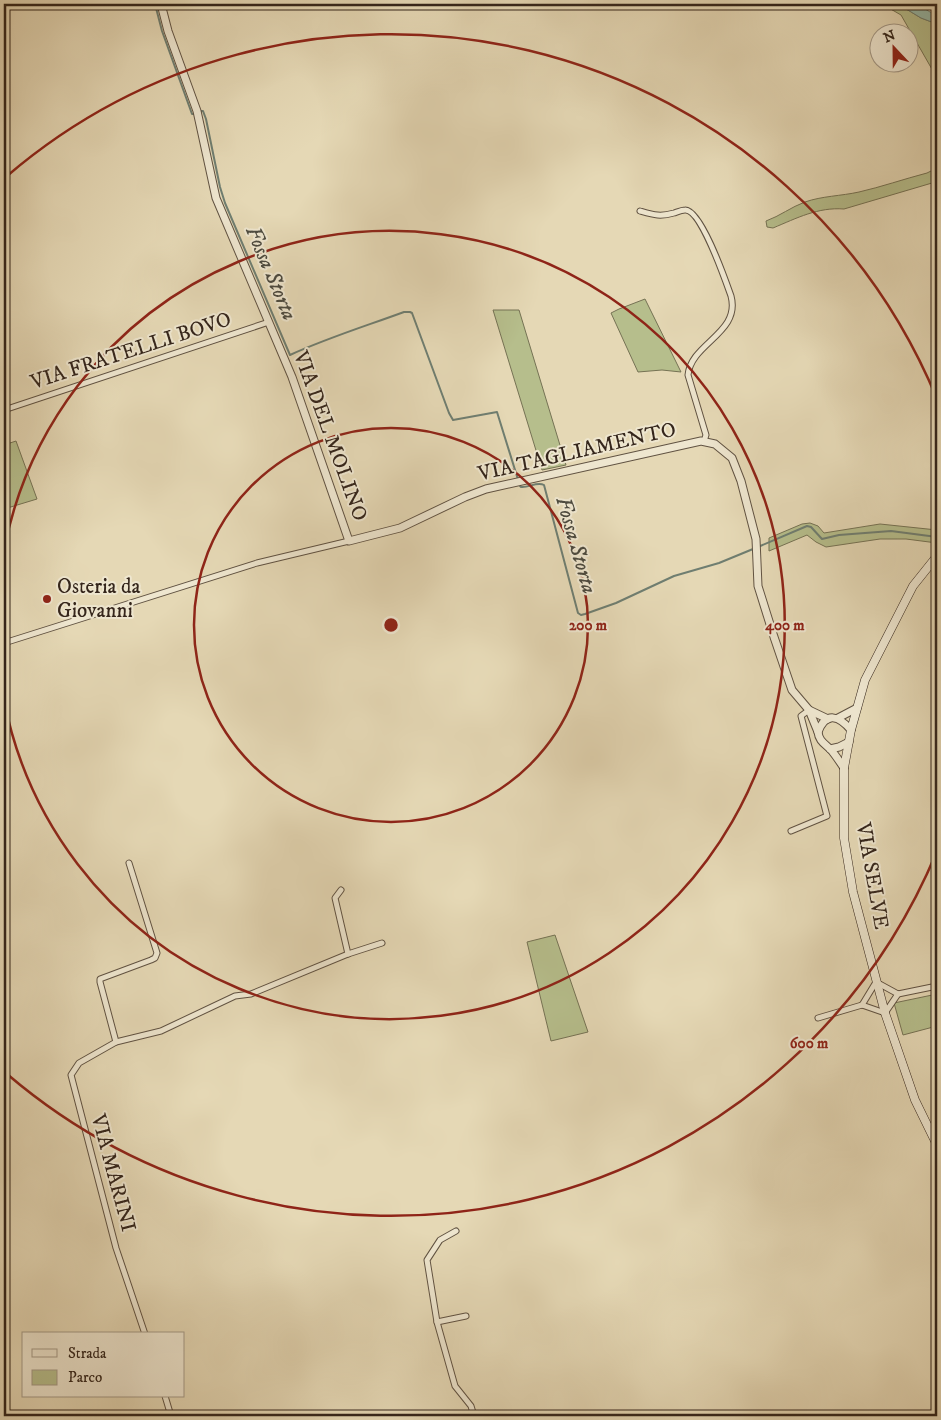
<svg xmlns="http://www.w3.org/2000/svg" width="941" height="1420" font-family="'IM FELL DW Pica',serif">
	<style>
		.green { fill: #b6be8c; stroke: #757254 }
		.water { fill: #96baaa; stroke: #6f7e71 }
		.lines { fill: none; stroke-linecap: round; stroke-linejoin: round }
		.stream { stroke: #6f7e71; stroke-width: 2 }
		.minor-casing { stroke: #605242; stroke-width: 7 }
		.tertiary-casing { stroke: #605242; stroke-width: 9 }
		.secondary-casing { stroke: #34251b; stroke-width: 9 }
		.minor { stroke: #eee6cf; stroke-width: 5 }
		.tertiary { stroke: #eee6cf; stroke-width: 7 }
		.secondary { stroke: #eee6cf; stroke-width: 8 }
		.ring { fill: none; stroke: #8f2418; stroke-width: 2.5 }
		.poi-dot { fill: #8f2418; stroke: #eee6cf; stroke-width: 2 }
		.labels { text-anchor: middle; dominant-baseline: central; stroke-width: 4; stroke-linejoin: round; paint-order: stroke }
		.street-label { font-size: 21px; fill: #34251b; stroke: #eee6cf }
		.poi-label { font-size: 21px; fill: #34251b; stroke: #eee6cf; text-anchor: start }
		.water-label { font-size: 22px; font-style: italic; fill: #4c4a3f; stroke: #eee6cf }
		.centre { fill: #8f2418; stroke: #eee6cf; stroke-width: 2.5 }
		.ring-label { font-size: 15px; text-anchor: middle; font-weight: bold; fill: #8f2418; stroke: #eee6cf; stroke-width: 4; stroke-linejoin: round; paint-order: stroke }
	</style>
	<rect width="100%" height="100%" fill="#e5d8b5"/>
	<filter id="stains"><feTurbulence type="fractalNoise" baseFrequency=".004" numOctaves="4"/><feColorMatrix values="0 0 0 0 .2 0 0 0 0 .09 0 0 0 0 .02 0 0 0 .5 -.17"/></filter>
	<radialGradient id="worn" r=".72"><stop offset=".6" stop-color="#630" stop-opacity="0"/><stop offset="1" stop-color="#630" stop-opacity=".3"/></radialGradient>
	<g class="green">
		<polygon points="882,4 898,4 921,18 937,24 937,78 901,15"/>
		<path d="M937,168V180L932,183L844,209C818,207 797,218 773,228L767,227L766,221C780,216 791,207 805,202C822,196 841,196 859,192C881,187 904,179 927,173Z"/>
		<polygon points="645,299 681,372 662,370 638,372 611,313 619,309"/>
		<polygon points="493,310 519,310 566,465 542,470"/>
		<polygon points="16,441 37,499 4,509 4,445"/>
		<polygon points="810,523 818,526 824,533 880,524 937,530 937,543 906,539 880,539 826,547 816,542 807,535 769,551 769,538 802,524"/>
		<polygon points="555,935 588,1032 551,1041 527,942"/>
		<polygon points="937,994 937,1026 903,1035 894,1003"/>
	</g>
	<polygon class="water" points="898,4 917,4 930,12 937,14 937,24 921,18"/>
	<g class="lines">
		<g class="stream">
			<polyline points="155,4 162,31 192,114 194,114"/>
			<path d="M201,111H203L206,119L220,187L225,203L290,355C327,338 366,326 404,312H410L412,313L449,413L453,420L497,412L520,486L521,487C529,488 537,481 544,485L578,613L581,615L585,614L616,603L674,576L719,563L753,549"/>
			<polyline points="758,547 807,526 811,527 822,539 839,535 891,531 937,537"/>
		</g>
		<defs>
			<g id="minor">
				<path d="M640,211C654,215 660,217 674,213C677,212 682,210 685,210C701,209 726,282 731,296C741,333 691,343 688,375L706,435L704,441"/>
				<polyline points="4,410 269,322"/>
				<polyline points="4,643 257,563 349,541"/>
				<polyline points="791,831 827,816 801,716 809,710"/>
				<polyline points="341,890 335,898 348,954"/>
				<polyline points="862,1005 876,982 898,994 937,986"/>
				<polyline points="818,1018 862,1005 885,1013 898,994"/>
				<polyline points="116,1042 100,982 100,979 151,960 155,958 157,953 129,863"/>
				<polyline points="456,1231 440,1240 427,1260 437,1322 455,1386 471,1406 474,1416"/>
				<polyline points="437,1322 466,1316"/>
				<polyline points="145,1334 116,1248 71,1075 79,1063 116,1042 161,1031 235,996 251,994 348,954 382,943"/>
				<polyline points="165,1396 171,1416"/>
			</g>
			<g id="tertiary">
				<polyline points="161,4 168,31 197,111 216,198 292,377 349,541 400,528 465,497 486,489 701,441 715,444 732,458 741,481 756,539 758,586 774,637 792,690 809,710 818,732"/>
				<polyline points="809,710 828,719"/>
				<polyline points="838,718 857,708"/>
				<polyline points="830,749 839,747 849,742"/>
				<path d="M844,768C840,762 836,756 832,751C826,744 819,742 818,732C826,711 839,716 851,730"/>
			</g>
			<polyline id="secondary" points="937,556 913,586 865,680 851,730 844,768 844,838 853,892 885,1013 915,1100 937,1145"/>
		</defs>
		<use href="#minor" class="minor-casing"/>
		<use href="#tertiary" class="tertiary-casing"/>
		<use href="#secondary" class="secondary-casing"/>
		<use href="#minor" class="minor"/>
		<use href="#tertiary" class="tertiary"/>
		<use href="#secondary" class="secondary"/>
	</g>
	<g class="ring">
		<circle cx="391" cy="625" r="197"/>
		<path d="M4 550A394 394 0 1 1 4 700"/>
		<path d="M937 851A591 591 0 0 1 7 1074M7 176A591 591 0 0 1 937 399"/>
	</g>
	<circle class="poi-dot" cx="47" cy="599" r="5"/>
	<g class="labels">
		<g class="street-label">
			<text transform="translate(131 351) rotate(-18)">VIA FRATELLI BOVO</text>
			<text transform="translate(330 436) rotate(70)">VIA DEL MOLINO</text>
			<text transform="translate(577 452) rotate(-13)">VIA TAGLIAMENTO</text>
			<text transform="translate(872 876) rotate(80)">VIA SELVE</text>
			<text transform="translate(113 1173) rotate(75)">VIA MARINI</text>
		</g>
		<g class="poi-label">
			<text x="57" y="587">Osteria da<tspan x="57" dy="24">Giovanni</tspan></text>
		</g>
		<g class="water-label">
			<text transform="translate(271 273) rotate(67)">Fossa Storta</text>
			<text transform="translate(576 545) rotate(74)">Fossa Storta</text>
		</g>
	</g>
	<circle cx="391" cy="625" r="8" class="centre"/>
	<g class="ring-label">
		<text x="588" y="630">200 m</text>
		<text x="785" y="630">400 m</text>
		<text x="809" y="1048">600 m</text>
	</g>
	<rect width="941" height="1420" fill="none" stroke="#e5d8b5" stroke-width="20"/>
	<rect x="5" y="5" width="931" height="1410" fill="none" stroke="#34251b" stroke-width="2.5"/>
	<rect x="10" y="10" width="921" height="1400" fill="none" stroke="#34251b"/>
	<rect x="22" y="1332" width="162" height="65" fill="#eee6cf" stroke="#a49987"/>
	<rect x="32" y="1349" width="25" height="8" fill="#eee6cf" stroke="#a49987"/>
	<text x="68" y="1358" font-size="15" fill="#34251b">Strada</text>
	<rect x="32" y="1370" width="25" height="15" fill="#b6be8c" stroke="#a49987"/>
	<text x="68" y="1382" font-size="15" fill="#34251b">Parco</text>
	<g transform="translate(894 48) rotate(338)"><circle r="24" fill="#eee6cf" stroke="#a49987"/>
	<path d="M0-4L9 19L0 12L-9 19Z" fill="#8f2418"/>
	<text y="-8" font-size="14" font-weight="bold" text-anchor="middle" fill="#34251b">N</text>
	</g>
	<rect width="100%" height="100%" filter="url(#stains)"/>
	<rect width="100%" height="100%" fill="url(#worn)"/>
</svg>
